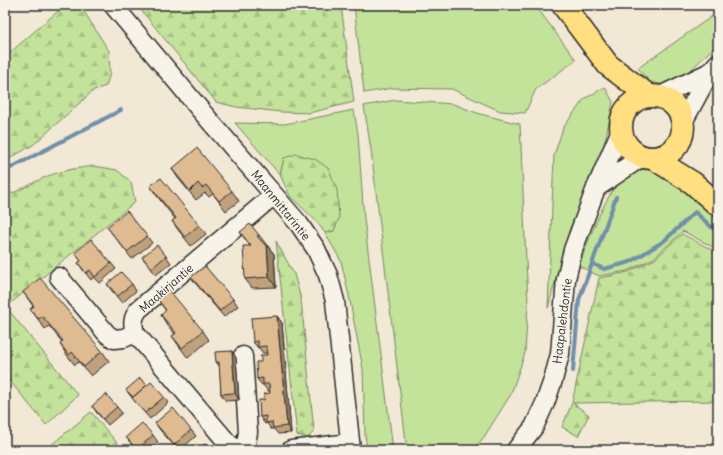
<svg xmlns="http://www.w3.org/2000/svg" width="723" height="455" font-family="Delius,sans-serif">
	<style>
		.grass { fill: #c3e29a; stroke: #778662 }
		.forest { fill: url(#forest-firs); stroke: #778662 }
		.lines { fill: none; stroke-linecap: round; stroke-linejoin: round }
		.stream { stroke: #6f90a8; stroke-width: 4 }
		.minor-casing { stroke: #2b2b2b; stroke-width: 21 }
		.major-casing { stroke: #2b2b2b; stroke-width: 25 }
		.minor { stroke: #f7f3e8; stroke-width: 18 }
		.major { stroke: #ffdf80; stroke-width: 22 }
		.wall { fill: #bfa17c; stroke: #2b2b2b }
		.shaded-wall { fill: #9b8365; stroke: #2b2b2b }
		.building { fill: #debb90; stroke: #2b2b2b }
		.labels { text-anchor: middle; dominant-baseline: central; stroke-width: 3; stroke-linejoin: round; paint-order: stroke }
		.street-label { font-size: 12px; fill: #2b2b2b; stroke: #f7f3e8 }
	</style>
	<defs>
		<pattern id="forest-firs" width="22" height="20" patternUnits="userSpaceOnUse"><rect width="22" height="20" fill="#c3e29a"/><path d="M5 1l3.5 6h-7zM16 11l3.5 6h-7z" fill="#a8c285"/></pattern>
	</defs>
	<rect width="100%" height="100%" fill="#f2e8d6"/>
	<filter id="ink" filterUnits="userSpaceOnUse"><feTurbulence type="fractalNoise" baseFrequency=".025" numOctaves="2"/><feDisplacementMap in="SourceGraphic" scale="8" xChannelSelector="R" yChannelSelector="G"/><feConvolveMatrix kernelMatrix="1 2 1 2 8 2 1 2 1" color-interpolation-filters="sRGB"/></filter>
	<g filter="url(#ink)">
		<g class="grass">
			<polygon points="354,5 535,5 576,60 536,89 525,113 500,111 452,89 392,88 364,93"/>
			<polygon points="718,12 718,43 688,73 665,85 650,82 638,68"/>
			<polygon points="605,87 613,102 604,146 591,182 570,228 548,308 554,155 563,128 584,99"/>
			<polygon points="395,100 453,104 480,114 520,124 528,304 525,353 511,394 484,437 473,450 407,450 371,150 364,106"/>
			<polygon points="354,110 358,134 364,219 393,450 367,450 365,435 363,369 349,296 341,261 325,233 334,231 284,158 280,175 235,123 285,124"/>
			<path d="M645,169L660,173L684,190L718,220V250L683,231L654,258L627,271L599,276L579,266C587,244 609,182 630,172C634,170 641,170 645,169Z"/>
		</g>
		<g class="forest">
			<polygon points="65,5 80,5 109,51 110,74 106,86 94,90 33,145 5,161 5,57"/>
			<polygon points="137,5 341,5 354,102 309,113 281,112 236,107 216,102"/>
			<polygon points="296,154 315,159 329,169 337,190 339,218 334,231 325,233 315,220 290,196 280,175 284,158"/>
			<path d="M94,166L117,170L131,182L135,202L6,307L78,395L46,425L5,375V196C20,191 33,182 48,176C63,170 79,168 94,166Z"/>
			<polygon points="682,234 718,253 718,401 573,403 589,415 578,436 562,427 572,403 599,278 628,272 655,259"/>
			<polygon points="276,241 294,274 301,299 314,431 308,438 297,435"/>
			<polygon points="91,412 123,450 69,450 66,446 61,450 45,450"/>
		</g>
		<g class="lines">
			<g class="stream">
				<polyline points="5,171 121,110"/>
				<polyline points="593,264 604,269 630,262 664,241 695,212 718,233"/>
				<polyline points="573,371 579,300 616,197"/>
				<polyline points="538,450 539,449"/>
			</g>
			<defs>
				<g id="minor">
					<polyline points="113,5 203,113 274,195 299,224 316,249 328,275 335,301 351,450"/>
					<polyline points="658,97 710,72"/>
					<polyline points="682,124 710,72 718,63"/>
					<polyline points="596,188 643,156"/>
					<polyline points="59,277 107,334 114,339 124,338 135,333"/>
					<polyline points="243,356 248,432 245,450"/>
					<path d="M237,450L227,442L135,333C132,323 133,318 138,310L274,195"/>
					<polyline points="291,450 350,443"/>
					<polyline points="516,450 534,427 545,403 553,380 560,354 566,279 573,250 596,188 621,130"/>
				</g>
				<g id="major">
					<polyline points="563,5 608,65 649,96"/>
					<circle cx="652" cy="127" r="31"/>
					<polyline points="653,158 693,183 718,205"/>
				</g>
			</defs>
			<use href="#minor" class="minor-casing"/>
			<use href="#major" class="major-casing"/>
			<use href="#minor" class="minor"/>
			<use href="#major" class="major"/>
		</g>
		<g class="wall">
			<polygon points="172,169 232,191 239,201 226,211 213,194 209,197 205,193 196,200 178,178"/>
			<polygon points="150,186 199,225 206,234 191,246 179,231 172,221 175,219 157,196"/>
			<polygon points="107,227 147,236 152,243 132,259"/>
			<polygon points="240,232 259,235 266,244 265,245 267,245 274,254 276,287 252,288 245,279 250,246"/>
			<polygon points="75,253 111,263 116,269 100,283 94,277 91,280 83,270 78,263 81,261"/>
			<polygon points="166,256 171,263 156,275 142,257"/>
			<polygon points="191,277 233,299 238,306 224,317 196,284"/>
			<polygon points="107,284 132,284 136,291 122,303 112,291"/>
			<polygon points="23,292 102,351 109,361 91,376 79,362 75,365 66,354 60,344 62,342 49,326 45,329 37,318 30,309 33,306"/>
			<polygon points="158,300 203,331 209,340 188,358 179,346 172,336 175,334 167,325 161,315 166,311"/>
			<polygon points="277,316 282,323 291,433 278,434 274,429 271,429 267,423 265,424 260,417 264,400 270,393 270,391 268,391 263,385 262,385 257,379 261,362 267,355 267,353 263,353 259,348 258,348 253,342"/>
			<polygon points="232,351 236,358 239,400 226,401 221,394 220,367 216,362"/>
			<polygon points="147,385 164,397 168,403 150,419 137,404 126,390"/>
			<polygon points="92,406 117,407 122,413 108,425 97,413"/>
			<polygon points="155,423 191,430 196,436 180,450 178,450 160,430"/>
			<polygon points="153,435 158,442 149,450 136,450 126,437"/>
		</g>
		<g class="shaded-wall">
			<polygon points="267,245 274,254 276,287 269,277"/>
			<polygon points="277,316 282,323 291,433 287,426"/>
			<polygon points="232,351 236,358 239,400 235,393"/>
		</g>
		<g class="building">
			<polygon points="197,148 232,191 219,201 206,185 202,188 198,183 190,191 172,169"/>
			<polygon points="161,178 199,225 185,237 172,221 176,218 150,186"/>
			<polygon points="127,211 147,236 127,252 107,227"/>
			<polygon points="250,224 259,235 257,236 265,245 267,245 269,277 245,279 243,246 251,246 240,232"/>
			<polygon points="91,239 111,263 95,277 90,270 86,273 78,263 81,261 75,253"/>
			<polygon points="157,245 166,256 152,268 142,257"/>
			<polygon points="205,266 233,299 220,311 191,277"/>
			<polygon points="121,272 132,284 118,296 107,284"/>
			<polygon points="40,278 102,351 84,367 72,352 69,355 60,344 63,341 42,316 39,319 30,309 34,306 23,292"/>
			<polygon points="169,290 203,331 182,348 172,336 176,333 161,315 166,310 158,300"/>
			<polygon points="277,316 287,426 273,428 272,422 266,423 266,416 260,417 259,400 264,400 264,394 270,393 269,384 263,384 263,378 257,379 256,362 261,362 261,355 267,355 266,346 258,347 258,341 253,342 251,318"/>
			<polygon points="232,351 235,393 221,394 219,362 216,362 215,352"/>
			<polygon points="140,378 147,385 133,397 126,390"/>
			<polygon points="151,382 164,397 145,413 132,398"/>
			<polygon points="106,394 117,407 103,419 92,406"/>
			<polygon points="173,408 191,430 174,445 155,423"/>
			<polygon points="142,423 153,435 137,450 126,437"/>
			<polygon points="205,444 210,450 198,450"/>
		</g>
	</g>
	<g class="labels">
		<g class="street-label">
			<text transform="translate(281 205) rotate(51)">Maanmittarintie</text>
			<text transform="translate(166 288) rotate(-41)">Maakirjantie</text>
			<text transform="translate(562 321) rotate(-83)">Haapalehdontie</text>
		</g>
	</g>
	<rect width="723" height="455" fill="none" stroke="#f7f3e8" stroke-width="20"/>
	<rect x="10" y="10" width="703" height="435" fill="none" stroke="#2b2b2b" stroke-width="1.5" filter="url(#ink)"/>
</svg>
